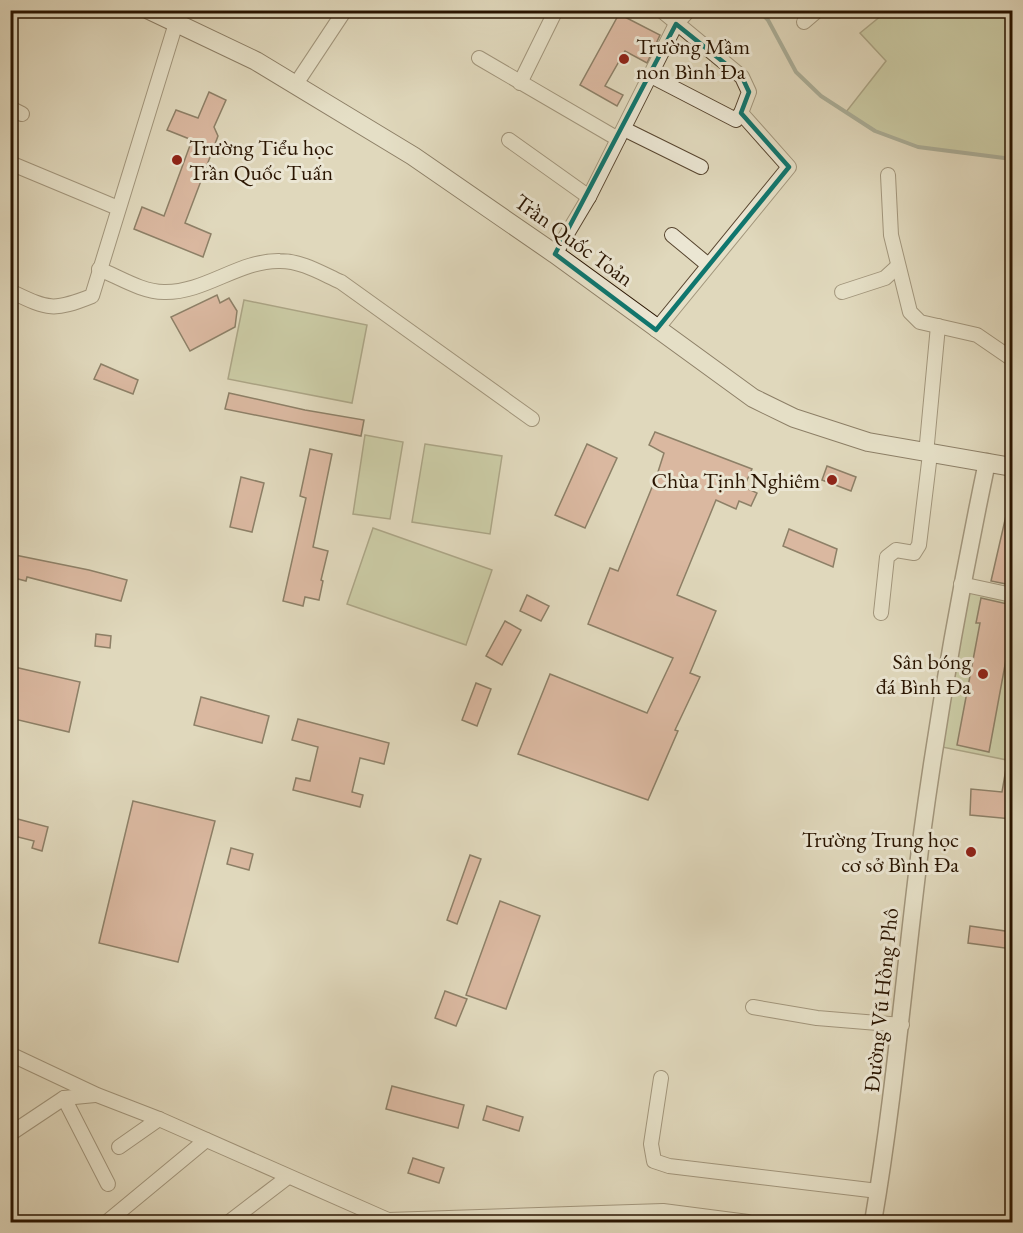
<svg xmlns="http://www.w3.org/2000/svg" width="1023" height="1233" font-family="'EB Garamond',serif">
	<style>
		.green { fill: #b4be8f; stroke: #6e6948; stroke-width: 1.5 }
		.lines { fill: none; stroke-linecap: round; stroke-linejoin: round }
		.stream { stroke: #69786a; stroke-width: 4 }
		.building { fill: #d2917f; stroke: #291400; stroke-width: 1.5 }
		.minor-casing { stroke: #57452f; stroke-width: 16 }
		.tertiary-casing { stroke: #57452f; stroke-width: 19 }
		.secondary-casing { stroke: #291400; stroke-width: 20 }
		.minor { stroke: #ebe6d3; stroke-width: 14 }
		.tertiary { stroke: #ebe6d3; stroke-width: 16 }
		.secondary { stroke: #ebe6d3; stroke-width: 18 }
		.marked { fill: none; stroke: #0f766e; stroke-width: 4.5; stroke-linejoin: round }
		.poi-dot { fill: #8f2418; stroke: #ebe6d3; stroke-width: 2 }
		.labels { text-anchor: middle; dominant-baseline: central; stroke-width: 6; stroke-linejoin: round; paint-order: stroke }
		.poi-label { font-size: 22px; fill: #291400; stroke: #ebe6d3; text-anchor: end }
		.street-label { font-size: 22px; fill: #291400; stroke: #ebe6d3 }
	</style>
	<rect width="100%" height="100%" fill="#e0d8bc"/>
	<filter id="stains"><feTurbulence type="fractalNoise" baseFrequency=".00333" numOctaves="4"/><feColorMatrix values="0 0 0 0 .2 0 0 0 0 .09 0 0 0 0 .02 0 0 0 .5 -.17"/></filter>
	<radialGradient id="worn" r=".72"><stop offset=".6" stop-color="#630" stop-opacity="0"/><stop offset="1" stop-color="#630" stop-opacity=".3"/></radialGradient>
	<g class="green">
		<polygon points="887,11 1012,11 1012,159 918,147 875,131 846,112 886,61 860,33"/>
		<polygon points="244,300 367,325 352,403 228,379"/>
		<polygon points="365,435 403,442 390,519 353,514"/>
		<polygon points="425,444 502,456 490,534 412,522"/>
		<polygon points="373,528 492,570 466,645 347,604"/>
		<polygon points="968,591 1012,601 1012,761 942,747"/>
	</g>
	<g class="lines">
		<polyline class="stream" points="758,10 768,20 796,72 821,96 875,131 918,147 1012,159"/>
	</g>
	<g class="building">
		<polygon points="619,14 660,35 647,63 625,51 605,86 623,95 617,106 580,85"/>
		<polygon points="209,92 226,100 214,127 218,136 185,223 211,234 203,257 134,229 142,207 164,216 192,140 167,130 176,110 198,118"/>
		<polygon points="217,295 220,303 229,298 237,311 235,327 190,351 171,317"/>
		<polygon points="101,364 138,380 133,394 94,379"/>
		<polygon points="229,393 305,410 364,420 361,436 225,409"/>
		<polygon points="655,432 752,469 744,487 757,493 751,506 739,501 736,509 716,500 677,595 716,611 690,673 700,677 675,730 678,731 648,800 518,754 550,674 647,713 673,658 588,624 610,568 618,571 657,475 664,453 649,445"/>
		<polygon points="587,444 617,458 585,528 555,515"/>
		<polygon points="310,449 332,454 313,547 328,551 321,580 323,581 319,600 305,597 303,606 283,601 306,498 300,496"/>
		<polygon points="827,466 856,477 851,491 822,480"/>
		<polygon points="241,477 264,483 252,532 230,527"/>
		<polygon points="1008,507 1012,508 1012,584 1006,584 991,581"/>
		<polygon points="789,529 837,549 833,567 783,546"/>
		<polygon points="10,554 89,570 127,580 121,601 27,577 26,581 10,577"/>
		<polygon points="527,595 549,606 541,621 520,611"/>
		<polygon points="981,598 1012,605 1012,627 989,752 957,745 980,623 976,623"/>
		<polygon points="505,621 521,630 502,665 486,656"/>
		<polygon points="96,634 111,636 110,648 95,646"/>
		<polygon points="10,666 80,682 69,732 10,718"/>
		<polygon points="476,683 491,689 477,726 462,720"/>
		<polygon points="201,697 269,716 262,743 194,725"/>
		<polygon points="298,719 389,743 384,764 360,758 352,792 363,795 360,807 293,790 296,778 310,781 318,747 292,740"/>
		<polygon points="1007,763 1012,763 1012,819 970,815 971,789 1002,792"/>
		<polygon points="133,801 215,821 178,962 99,943"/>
		<polygon points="10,817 48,827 42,851 32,848 34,841 10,835"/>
		<polygon points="231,848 253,854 249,870 227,864"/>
		<polygon points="470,855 481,859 457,924 447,920"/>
		<polygon points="500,901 540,916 506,1009 466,995"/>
		<polygon points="970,926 1012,932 1012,949 968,943"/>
		<polygon points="445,991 467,999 456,1026 435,1018"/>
		<polygon points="392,1086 464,1105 458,1128 386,1109"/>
		<polygon points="487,1106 523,1117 519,1131 483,1120"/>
		<polygon points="413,1158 444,1168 439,1183 408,1173"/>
	</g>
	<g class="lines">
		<defs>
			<g id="minor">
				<polyline points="661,10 742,77 749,92 741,113"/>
				<polyline points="804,22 818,10"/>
				<polyline points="479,58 618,139"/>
				<polyline points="651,76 736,120 741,113 789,167 656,330"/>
				<polyline points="520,83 556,10"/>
				<polyline points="296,84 345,10"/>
				<polyline points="10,108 22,114"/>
				<polyline points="624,129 701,167"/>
				<polyline points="509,140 589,197"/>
				<polyline points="10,163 118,208"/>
				<polyline points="888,175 891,235 910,312 920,322 977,335 1012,359"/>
				<polyline points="672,235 707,264"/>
				<polyline points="555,254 589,197 676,24 689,10"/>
				<path d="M99,269C119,277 142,292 164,292C205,293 239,260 280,261C302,261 321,273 341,282L532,419"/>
				<path d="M10,291C48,309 52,312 92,296L176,23"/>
				<polyline points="842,292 885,278 897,267"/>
				<polyline points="926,454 938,326"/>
				<polyline points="961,584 1012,595"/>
				<polyline points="881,613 887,557 896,550 914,553 919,545 930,454"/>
				<polyline points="753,1007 817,1018 902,1025"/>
				<polyline points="10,1054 97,1095 159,1119 388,1220 663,1211 748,1222"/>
				<polyline points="661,1078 651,1144 654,1161 669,1166 878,1191"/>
				<polyline points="64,1098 108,1184"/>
				<polyline points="10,1134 64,1098 95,1095"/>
				<polyline points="119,1147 159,1119"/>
				<polyline points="107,1222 206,1140"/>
				<polyline points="229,1222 288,1177"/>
			</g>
			<path id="tertiary" d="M873,1222C895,1094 905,964 922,834C939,709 961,586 987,462"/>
			<polyline id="secondary" points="149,10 256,61 413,156 555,254 753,398 794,418 868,442 1012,467"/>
		</defs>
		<use href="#minor" class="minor-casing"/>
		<use href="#tertiary" class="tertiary-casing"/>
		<use href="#secondary" class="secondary-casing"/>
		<use href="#minor" class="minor"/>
		<use href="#tertiary" class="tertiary"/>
		<use href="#secondary" class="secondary"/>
	</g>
	<path d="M0 0H1023V1233H0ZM676,24L742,77L749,92L741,113L789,167L656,330L555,254Z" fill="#e0d8bc" fill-opacity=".55" fill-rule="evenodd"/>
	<path class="marked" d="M676,24L742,77L749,92L741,113L789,167L656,330L555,254Z"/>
	<g class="poi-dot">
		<circle cx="624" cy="59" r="6"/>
		<circle cx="177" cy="160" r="6"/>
		<circle cx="832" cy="480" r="6"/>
		<circle cx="983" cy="674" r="6"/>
		<circle cx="971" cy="852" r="6"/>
	</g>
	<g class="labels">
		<g class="poi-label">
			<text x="636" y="46" text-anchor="start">Trường Mầm<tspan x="636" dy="25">non Bình Đa</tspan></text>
			<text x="189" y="147" text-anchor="start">Trường Tiểu học<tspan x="189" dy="25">Trần Quốc Tuấn</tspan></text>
			<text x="820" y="480">Chùa Tịnh Nghiêm</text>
			<text x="971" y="661">Sân bóng<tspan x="971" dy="25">đá Bình Đa</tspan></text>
			<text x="959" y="839">Trường Trung học<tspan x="959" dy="25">cơ sở Bình Đa</tspan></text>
		</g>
		<g class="street-label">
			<text transform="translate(574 240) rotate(36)">Trần Quốc Toản</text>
			<text transform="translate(881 1000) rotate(-84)">Đường Vũ Hồng Phô</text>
		</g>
	</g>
	<rect width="1023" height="1233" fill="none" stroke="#e0d8bc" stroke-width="36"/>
	<rect x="12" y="12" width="999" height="1209" fill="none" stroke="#291400" stroke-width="3"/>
	<rect x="18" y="18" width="987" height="1197" fill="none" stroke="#291400" stroke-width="1.5"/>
	<rect width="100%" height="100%" filter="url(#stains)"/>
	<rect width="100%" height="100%" fill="url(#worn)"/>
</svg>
